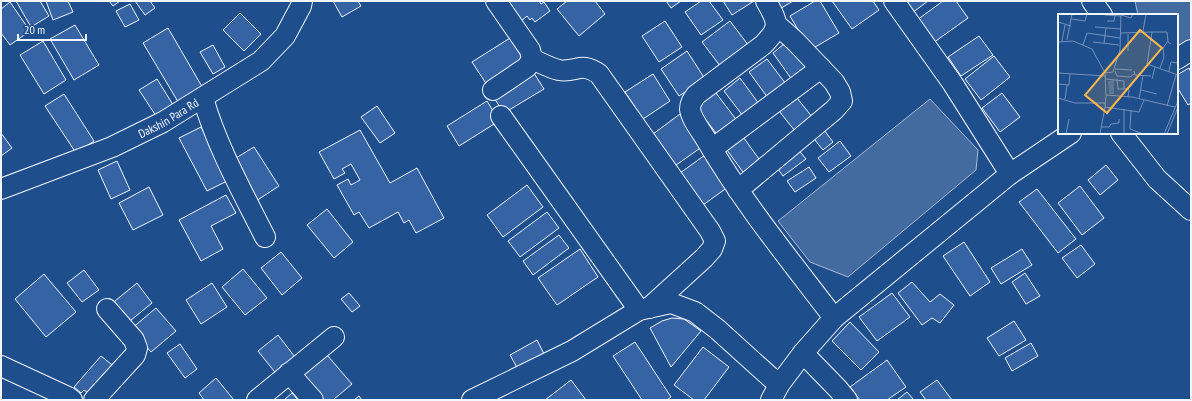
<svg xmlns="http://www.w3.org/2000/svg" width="1192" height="401" font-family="'PT Sans Narrow',sans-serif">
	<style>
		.water { fill: #446ba0; stroke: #a8bbd7 }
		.building { fill: #3563a3; stroke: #f2f6ff }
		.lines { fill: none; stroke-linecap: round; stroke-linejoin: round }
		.street-casing { stroke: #f2f6ff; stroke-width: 22 }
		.street { stroke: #1f4e8c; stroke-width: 20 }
		.labels { text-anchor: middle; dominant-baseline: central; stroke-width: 3; stroke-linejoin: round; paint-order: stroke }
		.street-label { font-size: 12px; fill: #f2f6ff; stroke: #1f4e8c }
		.inset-road { fill: none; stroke: #7391ba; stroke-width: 1 }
		.view { fill: #ffb74d; fill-opacity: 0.15; stroke: #ffb74d; stroke-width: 2 }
		.inset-edge { fill: none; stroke: #f2f6ff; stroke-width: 2 }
	</style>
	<rect width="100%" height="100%" fill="#1f4e8c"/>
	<g class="water">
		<polygon points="1135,1 1191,1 1191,39 1177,48 1177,15 1138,15"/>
		<polygon points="930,99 978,150 976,170 848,277 810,262 778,221"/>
	</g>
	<g class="building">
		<polygon points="16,1 40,1 49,16 31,27"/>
		<polygon points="46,1 68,1 73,12 53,20"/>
		<polygon points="109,1 120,1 113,6"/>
		<polygon points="135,1 150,1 155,8 145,15"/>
		<polygon points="333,1 358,1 361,6 342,17"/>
		<polygon points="506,1 539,1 541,4 544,2 550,11 535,22 532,18 530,20 527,16 519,23"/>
		<polygon points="567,1 595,1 605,14 579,36 557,9"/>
		<polygon points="666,1 681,1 671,8"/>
		<polygon points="701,1 709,1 723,20 701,35 685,12"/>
		<polygon points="723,1 754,1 732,15"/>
		<polygon points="772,1 793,1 778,10"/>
		<polygon points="815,1 820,1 839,33 810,50 790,16"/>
		<polygon points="832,1 873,1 879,10 852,29"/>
		<polygon points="904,1 928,1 912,13"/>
		<polygon points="943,1 956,1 968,18 933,43 917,20"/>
		<polygon points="10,2 30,31 10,45 1,33 1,9"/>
		<polygon points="130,4 139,20 125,27 116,11"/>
		<polygon points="240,13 261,34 244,51 223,30"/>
		<polygon points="665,21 682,47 659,62 642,36"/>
		<polygon points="730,21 752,50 724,71 702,42"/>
		<polygon points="75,25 99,65 74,80 50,39"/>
		<polygon points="168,28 204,90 180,105 143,43"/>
		<polygon points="979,36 993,55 961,76 948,57"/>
		<polygon points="510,38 526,64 489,88 472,62"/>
		<polygon points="789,40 812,71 795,84 773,53"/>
		<polygon points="43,41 66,80 44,94 20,55"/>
		<polygon points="213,45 225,67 213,74 200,52"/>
		<polygon points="687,51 705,79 679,96 661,69"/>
		<polygon points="994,56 1010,77 981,100 965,79"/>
		<polygon points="767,59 789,88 771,102 749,72"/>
		<polygon points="1189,68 1191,72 1191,103 1188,105 1177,87 1177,75"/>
		<polygon points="532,70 544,89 504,113 492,95"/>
		<polygon points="653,74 670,101 643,119 625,92"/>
		<polygon points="740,78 762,108 746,120 724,91"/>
		<polygon points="157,79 175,108 158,119 139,90"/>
		<polygon points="716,93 738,122 719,137 696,107"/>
		<polygon points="793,93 813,118 795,131 775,106"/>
		<polygon points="1002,93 1020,117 1000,132 982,108"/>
		<polygon points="64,94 94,141 76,153 45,106"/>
		<polygon points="487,101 499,121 459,146 447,126"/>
		<polygon points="377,106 395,133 380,143 361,117"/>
		<polygon points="680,114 703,146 672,168 649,137"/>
		<polygon points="821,126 833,142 823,150 810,134"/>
		<polygon points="201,127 229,180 207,191 179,138"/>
		<polygon points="360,130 390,183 417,168 444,218 416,233 409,220 404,223 398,212 369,228 359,212 354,215 337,185 348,179 351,185 360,180 351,164 342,169 345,173 334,179 319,152"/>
		<polygon points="1,133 12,148 1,156"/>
		<polygon points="741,134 764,166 748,179 724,146"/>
		<polygon points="840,141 851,156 829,172 818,158"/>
		<polygon points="254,147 279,186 256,201 231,161"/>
		<polygon points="797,148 806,159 783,176 775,165"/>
		<polygon points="705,155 728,187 703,205 680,173"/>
		<polygon points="117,161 130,190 111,199 98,170"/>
		<polygon points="1106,165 1118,180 1100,195 1088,180"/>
		<polygon points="809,167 816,178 795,192 787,181"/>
		<polygon points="527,185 543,207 503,237 487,215"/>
		<polygon points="1080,186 1104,218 1082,235 1058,203"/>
		<polygon points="149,187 163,215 133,230 119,203"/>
		<polygon points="1037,189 1076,239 1058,253 1019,202"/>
		<polygon points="226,195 236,213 211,226 223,249 201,261 179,220"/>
		<polygon points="327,209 353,242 334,258 307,225"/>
		<polygon points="547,212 559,228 520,257 508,241"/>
		<polygon points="559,235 569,248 533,275 523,261"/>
		<polygon points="964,242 990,282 970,296 943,256"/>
		<polygon points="1081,245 1095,264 1077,278 1062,258"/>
		<polygon points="580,249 598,277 557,305 538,278"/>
		<polygon points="1022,249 1032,265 1001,284 991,268"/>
		<polygon points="281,252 302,278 282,295 261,268"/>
		<polygon points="243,269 267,298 245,315 222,287"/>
		<polygon points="84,270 99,290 82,302 67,283"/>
		<polygon points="1025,273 1040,296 1026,304 1012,282"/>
		<polygon points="44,274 76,312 46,337 15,299"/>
		<polygon points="912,282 930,302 940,294 954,305 940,323 932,318 922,325 898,293"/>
		<polygon points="137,283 152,303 125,325 110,305"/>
		<polygon points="212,283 227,307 201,324 186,300"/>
		<polygon points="349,293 360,306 352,312 341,299"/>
		<polygon points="892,293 910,317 877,341 859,317"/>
		<polygon points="156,308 176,331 151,352 131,329"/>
		<polygon points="672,318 684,319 701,331 671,367 650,328 662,321"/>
		<polygon points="1014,321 1026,340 999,356 987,338"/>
		<polygon points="850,322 879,352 861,370 832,341"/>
		<polygon points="278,335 298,361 278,376 258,351"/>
		<polygon points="537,340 546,358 520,373 510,355"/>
		<polygon points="635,342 671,397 667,400 642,400 613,356"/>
		<polygon points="1031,343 1038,356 1012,371 1005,358"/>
		<polygon points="180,344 197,369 185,378 167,353"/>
		<polygon points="703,347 729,367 704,400 694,400 674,385"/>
		<polygon points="327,355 352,384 333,400 320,400 301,377"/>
		<polygon points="101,356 116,368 105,381 101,378 88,393 84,390 81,393 74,387"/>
		<polygon points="887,360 906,387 887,400 860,400 850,387"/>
		<polygon points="216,378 234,400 204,400 199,393"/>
		<polygon points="571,380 586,400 545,400"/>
		<polygon points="937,380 952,400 926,400 920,392"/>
		<polygon points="907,392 914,400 897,400"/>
		<polygon points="292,393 298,400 284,400"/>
		<polygon points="359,396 362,400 354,400"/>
	</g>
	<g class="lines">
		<defs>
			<g id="street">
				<path d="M766,1C778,22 781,27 763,45L696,95C693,99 690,103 690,109C691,119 702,132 707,141C744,204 790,260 834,318"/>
				<polyline points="1092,1 1102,15"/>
				<path d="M532,59C541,63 550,68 559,70C577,73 580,61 599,74L710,231L715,241L712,249L704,258L649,308"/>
				<polyline points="1177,59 1191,50"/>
				<polyline points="493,90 527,67 532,59 530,50 496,1"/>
				<path d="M203,98C217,147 242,191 265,237"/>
				<polyline points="501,116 639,310"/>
				<polyline points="1121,133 1157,179 1191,210"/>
				<polyline points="712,149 821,68"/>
				<polyline points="1010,174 1071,133"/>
				<path id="s1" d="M1,189L112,147L163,122L261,61L285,36L301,6L302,1"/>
				<polyline points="738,190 834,110 842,101 840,92 834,82 795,41 777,25"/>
				<polyline points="803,353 838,389 847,400"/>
				<polyline points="1,366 68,397 72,400"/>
				<polyline points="289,373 313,400"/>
				<polyline points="779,385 803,353 834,318 1010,174 953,84 894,1"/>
				<polyline points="94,400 135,355 137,348 134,340 107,309"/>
				<polyline points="257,400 334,337"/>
				<polyline points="472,400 572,351 639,310 671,303 695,312 717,329 779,385 771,400"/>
			</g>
		</defs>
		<use href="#street" class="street-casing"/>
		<use href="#street" class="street"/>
	</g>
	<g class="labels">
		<g class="street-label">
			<text stroke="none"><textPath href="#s1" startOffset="182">Dakshin Para Rd</textPath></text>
		</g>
	</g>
	<g transform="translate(1058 14)">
		<rect width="120" height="120" fill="#1f4e8c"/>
		<path d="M56,66V80H51L50,67Z" fill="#446ba0"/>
		<path class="inset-road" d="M47,1L63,2M63,1L73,4L75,0M13,5L27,7L29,0M49,7H56L57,0M0,8L13,12M37,13L63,15M85,17L88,0M94,18H109L110,28L113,30M63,19L94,18L89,50L120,61M9,26L14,0M4,27L7,11M0,28L15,27L34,35L47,59L55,58L62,36L63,0M35,28L61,31M46,29L48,14M25,31L29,19L62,24M70,37V20M102,54L106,43L105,34L110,27M57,55L74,56M57,57L59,62L72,63L76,60M76,57L77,61L93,62M111,57L113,48L120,49M0,59L48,62M47,59L48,81L74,83L117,93M48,65L66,67V74L71,76L70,83M59,65L60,75H67M94,65L97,53M0,70L11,71L12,60M83,76L99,80M48,81L47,93L81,98L86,86M0,84L17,89H47M7,85L9,71M81,85L85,61M109,92L118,61M73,96L72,115L85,120M43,113H51L53,110L61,109V105M8,120L11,105M42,120L47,93M66,120V95M106,120L120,87M109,120L120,93"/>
		<path class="view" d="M82,16L104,34L49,99L27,81Z"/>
		<rect width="120" height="120" class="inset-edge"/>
	</g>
	<rect width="1192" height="401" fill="none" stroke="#f2f6ff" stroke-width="4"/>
	<path d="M18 34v6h68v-6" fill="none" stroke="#f2f6ff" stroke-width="2"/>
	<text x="24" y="34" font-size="12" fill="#f2f6ff" stroke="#1f4e8c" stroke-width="3" paint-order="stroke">20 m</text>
</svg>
